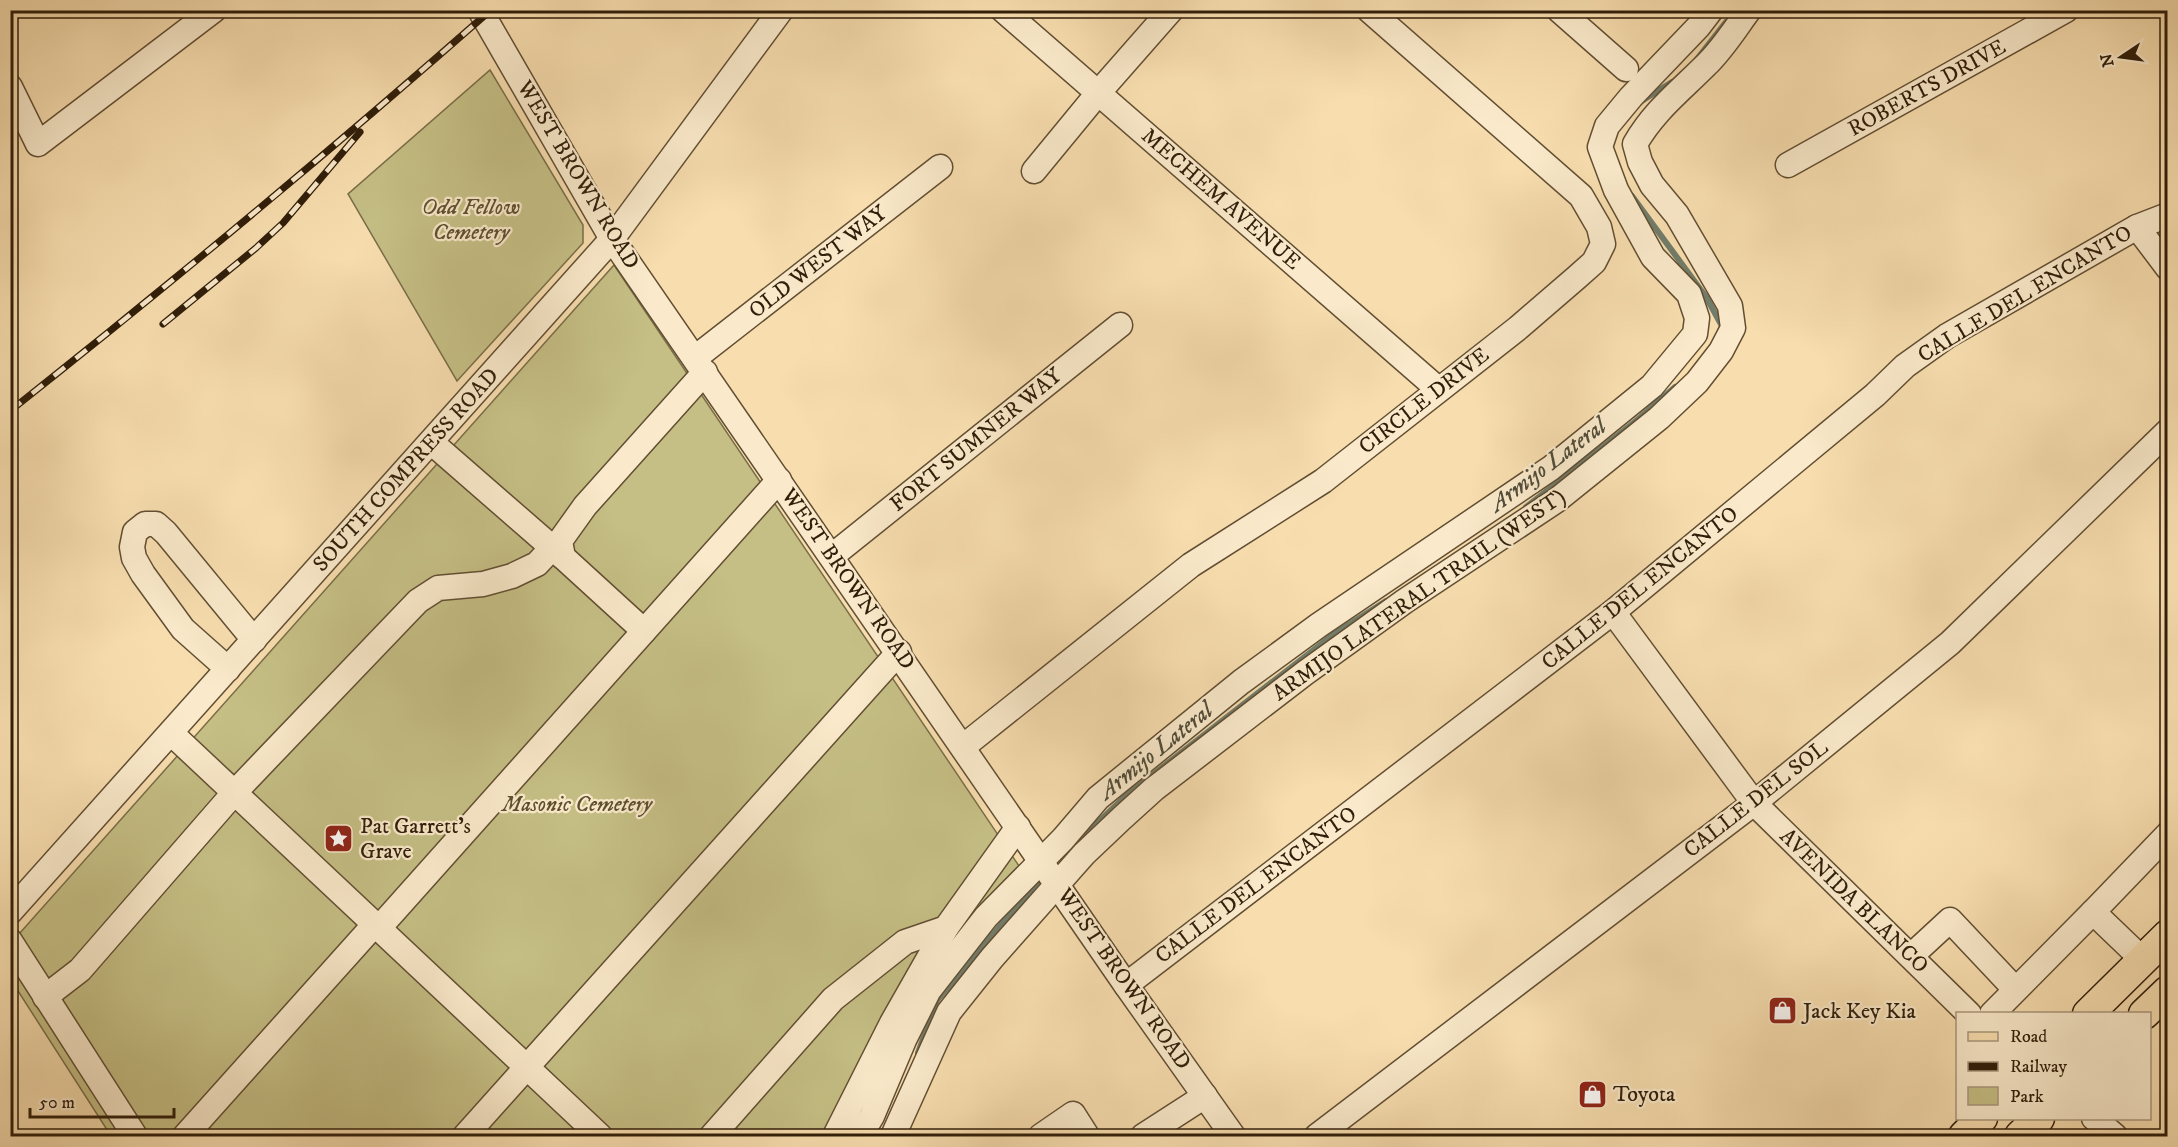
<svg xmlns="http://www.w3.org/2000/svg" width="2178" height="1147" font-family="'IM FELL DW Pica',serif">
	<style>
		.green { fill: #c5bf85; stroke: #7a6e48; stroke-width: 1.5 }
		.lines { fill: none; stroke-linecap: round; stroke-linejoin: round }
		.stream { stroke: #717d6b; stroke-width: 6 }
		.minor-casing { stroke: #624e33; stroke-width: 27 }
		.major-casing { stroke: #301e0a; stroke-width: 33 }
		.minor { stroke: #faeacb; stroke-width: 24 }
		.major { stroke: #f8deaf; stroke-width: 30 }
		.rail-casing { stroke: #301e0a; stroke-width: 7 }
		.rail { stroke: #faeacb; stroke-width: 4.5; stroke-dasharray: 14; stroke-linecap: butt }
		.labels { text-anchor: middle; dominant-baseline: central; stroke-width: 4.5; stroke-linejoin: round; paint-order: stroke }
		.street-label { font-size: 22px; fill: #301e0a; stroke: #faeacb }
		.park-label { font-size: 22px; font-style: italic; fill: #5d4e2f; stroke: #faeacb }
		.poi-label { font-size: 22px; fill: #301e0a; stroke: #faeacb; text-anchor: start }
		.water-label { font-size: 24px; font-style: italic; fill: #514d3b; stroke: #faeacb }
	</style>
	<rect width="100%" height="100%" fill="#f8deaf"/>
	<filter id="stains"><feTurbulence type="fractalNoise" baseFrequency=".00333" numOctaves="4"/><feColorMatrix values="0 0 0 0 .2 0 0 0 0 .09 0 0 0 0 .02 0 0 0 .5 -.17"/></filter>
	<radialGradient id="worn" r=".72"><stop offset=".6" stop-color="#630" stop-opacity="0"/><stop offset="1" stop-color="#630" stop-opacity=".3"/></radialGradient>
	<g class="green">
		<polygon points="490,70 583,225 583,243 457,381 348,194"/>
		<polygon points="614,265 1019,866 917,994 851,1136 111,1136 11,980 11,943"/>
	</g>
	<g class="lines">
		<g class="stream">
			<polyline points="1697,59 1726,22"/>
			<polyline points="1640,102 1672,82"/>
			<polyline points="1632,196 1706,297 1722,326 1720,331"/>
			<polyline points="1526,507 1637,420 1675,387"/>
			<polyline points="1067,852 1128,794 1334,634 1386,601"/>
			<polyline points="918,1053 937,1000 1040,879"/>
		</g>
		<defs>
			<g id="minor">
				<polyline points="480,10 612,239 1126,985 1233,1136"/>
				<polyline points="1003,10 1438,389"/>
				<polyline points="1559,10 1626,69"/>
				<polyline points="10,87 38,144 214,10"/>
				<polyline points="1788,165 2066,10"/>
				<polyline points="1034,171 1099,92 1171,10"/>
				<polyline points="2137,227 2168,268"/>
				<polyline points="695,358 940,167"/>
				<polyline points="431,442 563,557"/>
				<polyline points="832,556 1120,325"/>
				<polyline points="1613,612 1754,803 1969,1014"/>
				<polyline points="644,631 563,557 560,541 585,506 705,372"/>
				<polyline points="228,669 183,629 143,574 134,558 132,547 135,532 145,524 156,524 166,533 254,640"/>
				<polyline points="171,733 600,1136"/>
				<polyline points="964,746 1191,565 1323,481 1518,328 1576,278 1594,262 1603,244 1599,227 1581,196 1369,10"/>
				<polyline points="10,912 612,239 781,10"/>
				<polyline points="379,928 779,480"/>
				<polyline points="10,941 135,1136"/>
				<polyline points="1911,956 1950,920 2015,989"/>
				<polyline points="2143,960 2093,912 2168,834"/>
				<polyline points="1126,985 1613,612 1875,395 1905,366 1947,336 2137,227 2168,215"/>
				<polyline points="45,997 80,970 234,793 418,601 438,588 483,584 512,576 537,564 552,548"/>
				<polyline points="1992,1014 2093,912"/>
				<polyline points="2094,1118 2115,1136"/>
				<polyline points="185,1136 375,924"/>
				<polyline points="465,1136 899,652"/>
				<polyline points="712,1136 833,999 905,942 946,928"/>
				<polyline points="835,1136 892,1023 946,928 1018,827"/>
				<polyline points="860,1136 872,1116 904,1040 929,990 986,917 1063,839 1098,798 1241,682 1319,625 1551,468 1652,386 1695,334 1697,318 1689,294 1653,257 1616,190 1600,147 1607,126 1631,97 1698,27 1711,10"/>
				<path d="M893,1136L949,1012L992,958L1084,854L1122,818L1154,789L1305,673L1405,601L1557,500L1659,418L1697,382L1721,351L1733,328L1730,306L1677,215L1652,185L1640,162L1635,144C1654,111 1679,92 1706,65C1722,50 1735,29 1749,10"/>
				<polyline points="1041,1136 1073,1114 1087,1136"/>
				<polyline points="1143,1136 1205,1096"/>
				<polyline points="1317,1136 1754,803 1950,643 2168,431"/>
			</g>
			<g id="major">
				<polyline points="2088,1014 2168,935"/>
				<polyline points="2144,1014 2168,991"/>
				<polyline points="1964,1136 1982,1118"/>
				<polyline points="2020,1136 2039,1118"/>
			</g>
		</defs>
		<use href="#minor" class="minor-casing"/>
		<use href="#major" class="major-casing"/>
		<use href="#minor" class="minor"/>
		<use href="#major" class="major"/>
		<defs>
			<g id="rail">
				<polyline points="163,324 256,248 283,223 360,132"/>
				<path d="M10,411C174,281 334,148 491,10"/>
			</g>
		</defs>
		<use href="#rail" class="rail-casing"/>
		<use href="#rail" class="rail"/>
	</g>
	<defs>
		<symbol id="sight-square" viewBox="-11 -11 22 22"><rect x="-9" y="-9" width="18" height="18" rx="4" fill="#8f2418" stroke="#faeacb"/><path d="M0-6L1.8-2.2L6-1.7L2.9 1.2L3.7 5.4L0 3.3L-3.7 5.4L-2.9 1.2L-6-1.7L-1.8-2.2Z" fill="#fff"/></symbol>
		<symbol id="shop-square" viewBox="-11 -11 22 22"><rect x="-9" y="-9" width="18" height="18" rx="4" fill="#8f2418" stroke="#faeacb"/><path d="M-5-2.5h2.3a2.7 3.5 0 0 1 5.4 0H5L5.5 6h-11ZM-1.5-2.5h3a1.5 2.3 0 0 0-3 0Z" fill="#fff"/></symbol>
	</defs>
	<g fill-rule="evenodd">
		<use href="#sight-square" x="322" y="822" width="33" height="33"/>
		<use href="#shop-square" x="1766" y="994" width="33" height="33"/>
		<use href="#shop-square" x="1576" y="1078" width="33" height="33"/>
	</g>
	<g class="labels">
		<g class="street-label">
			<text transform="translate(1927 88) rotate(-29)">ROBERTS DRIVE</text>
			<text transform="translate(578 175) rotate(59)">WEST BROWN ROAD</text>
			<text transform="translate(1221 199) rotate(41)">MECHEM AVENUE</text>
			<text transform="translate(818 262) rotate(-38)">OLD WEST WAY</text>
			<text transform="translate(2025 294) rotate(-31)">CALLE DEL ENCANTO</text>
			<text transform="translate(1424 401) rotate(-38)">CIRCLE DRIVE</text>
			<text transform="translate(976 440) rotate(-39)">FORT SUMNER WAY</text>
			<text transform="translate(406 470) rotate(-48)">SOUTH COMPRESS ROAD</text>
			<text transform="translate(848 579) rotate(55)">WEST BROWN ROAD</text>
			<text transform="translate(1640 588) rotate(-39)">CALLE DEL ENCANTO</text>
			<text transform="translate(1419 595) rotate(-35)">ARMIJO LATERAL TRAIL (WEST)</text>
			<text transform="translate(1756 799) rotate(-38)">CALLE DEL SOL</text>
			<text transform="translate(1256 885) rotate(-37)">CALLE DEL ENCANTO</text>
			<text transform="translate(1854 901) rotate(44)">AVENIDA BLANCO</text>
			<text transform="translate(1124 979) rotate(55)">WEST BROWN ROAD</text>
		</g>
		<g class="park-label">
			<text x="471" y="207">Odd Fellow<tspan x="471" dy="25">Cemetery</tspan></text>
			<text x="577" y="804">Masonic Cemetery</text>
		</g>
		<g class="poi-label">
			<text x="360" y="826">Pat Garrett's<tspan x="360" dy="25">Grave</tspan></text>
			<text x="1803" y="1011">Jack Key Kia</text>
			<text x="1613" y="1094">Toyota</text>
		</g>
		<g class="water-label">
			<text transform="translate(1548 465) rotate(-37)">Armijo Lateral</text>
			<text transform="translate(1156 751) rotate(-39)">Armijo Lateral</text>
		</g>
	</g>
	<rect width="2178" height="1147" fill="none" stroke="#f8deaf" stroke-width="36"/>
	<rect x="12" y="12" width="2154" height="1123" fill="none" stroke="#301e0a" stroke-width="3"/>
	<rect x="18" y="18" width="2142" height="1111" fill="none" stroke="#301e0a" stroke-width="1.5"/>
	<rect x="1956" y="1012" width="195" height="108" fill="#faeacb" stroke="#a9987e" stroke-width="1.5"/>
	<rect x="1968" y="1032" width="30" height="9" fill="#f8deaf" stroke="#a9987e" stroke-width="1.5"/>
	<text x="2010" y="1042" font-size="18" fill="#301e0a">Road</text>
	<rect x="1968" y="1062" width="30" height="9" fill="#301e0a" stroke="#a9987e" stroke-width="1.5"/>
	<text x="2010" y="1072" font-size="18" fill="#301e0a">Railway</text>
	<rect x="1968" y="1087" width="30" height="18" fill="#c5bf85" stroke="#a9987e" stroke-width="1.5"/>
	<text x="2010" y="1102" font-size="18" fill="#301e0a">Park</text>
	<g transform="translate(2121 57) rotate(257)" stroke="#faeacb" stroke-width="4.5" paint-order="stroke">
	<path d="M0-4.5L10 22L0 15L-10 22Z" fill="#301e0a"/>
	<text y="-9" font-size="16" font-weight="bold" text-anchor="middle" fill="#301e0a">N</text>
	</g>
	<path d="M30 1108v9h144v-9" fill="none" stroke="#301e0a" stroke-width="3"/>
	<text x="39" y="1108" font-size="18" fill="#301e0a" stroke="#faeacb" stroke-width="4.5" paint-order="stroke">50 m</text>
	<rect width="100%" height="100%" filter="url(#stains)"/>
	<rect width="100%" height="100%" fill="url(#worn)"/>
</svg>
